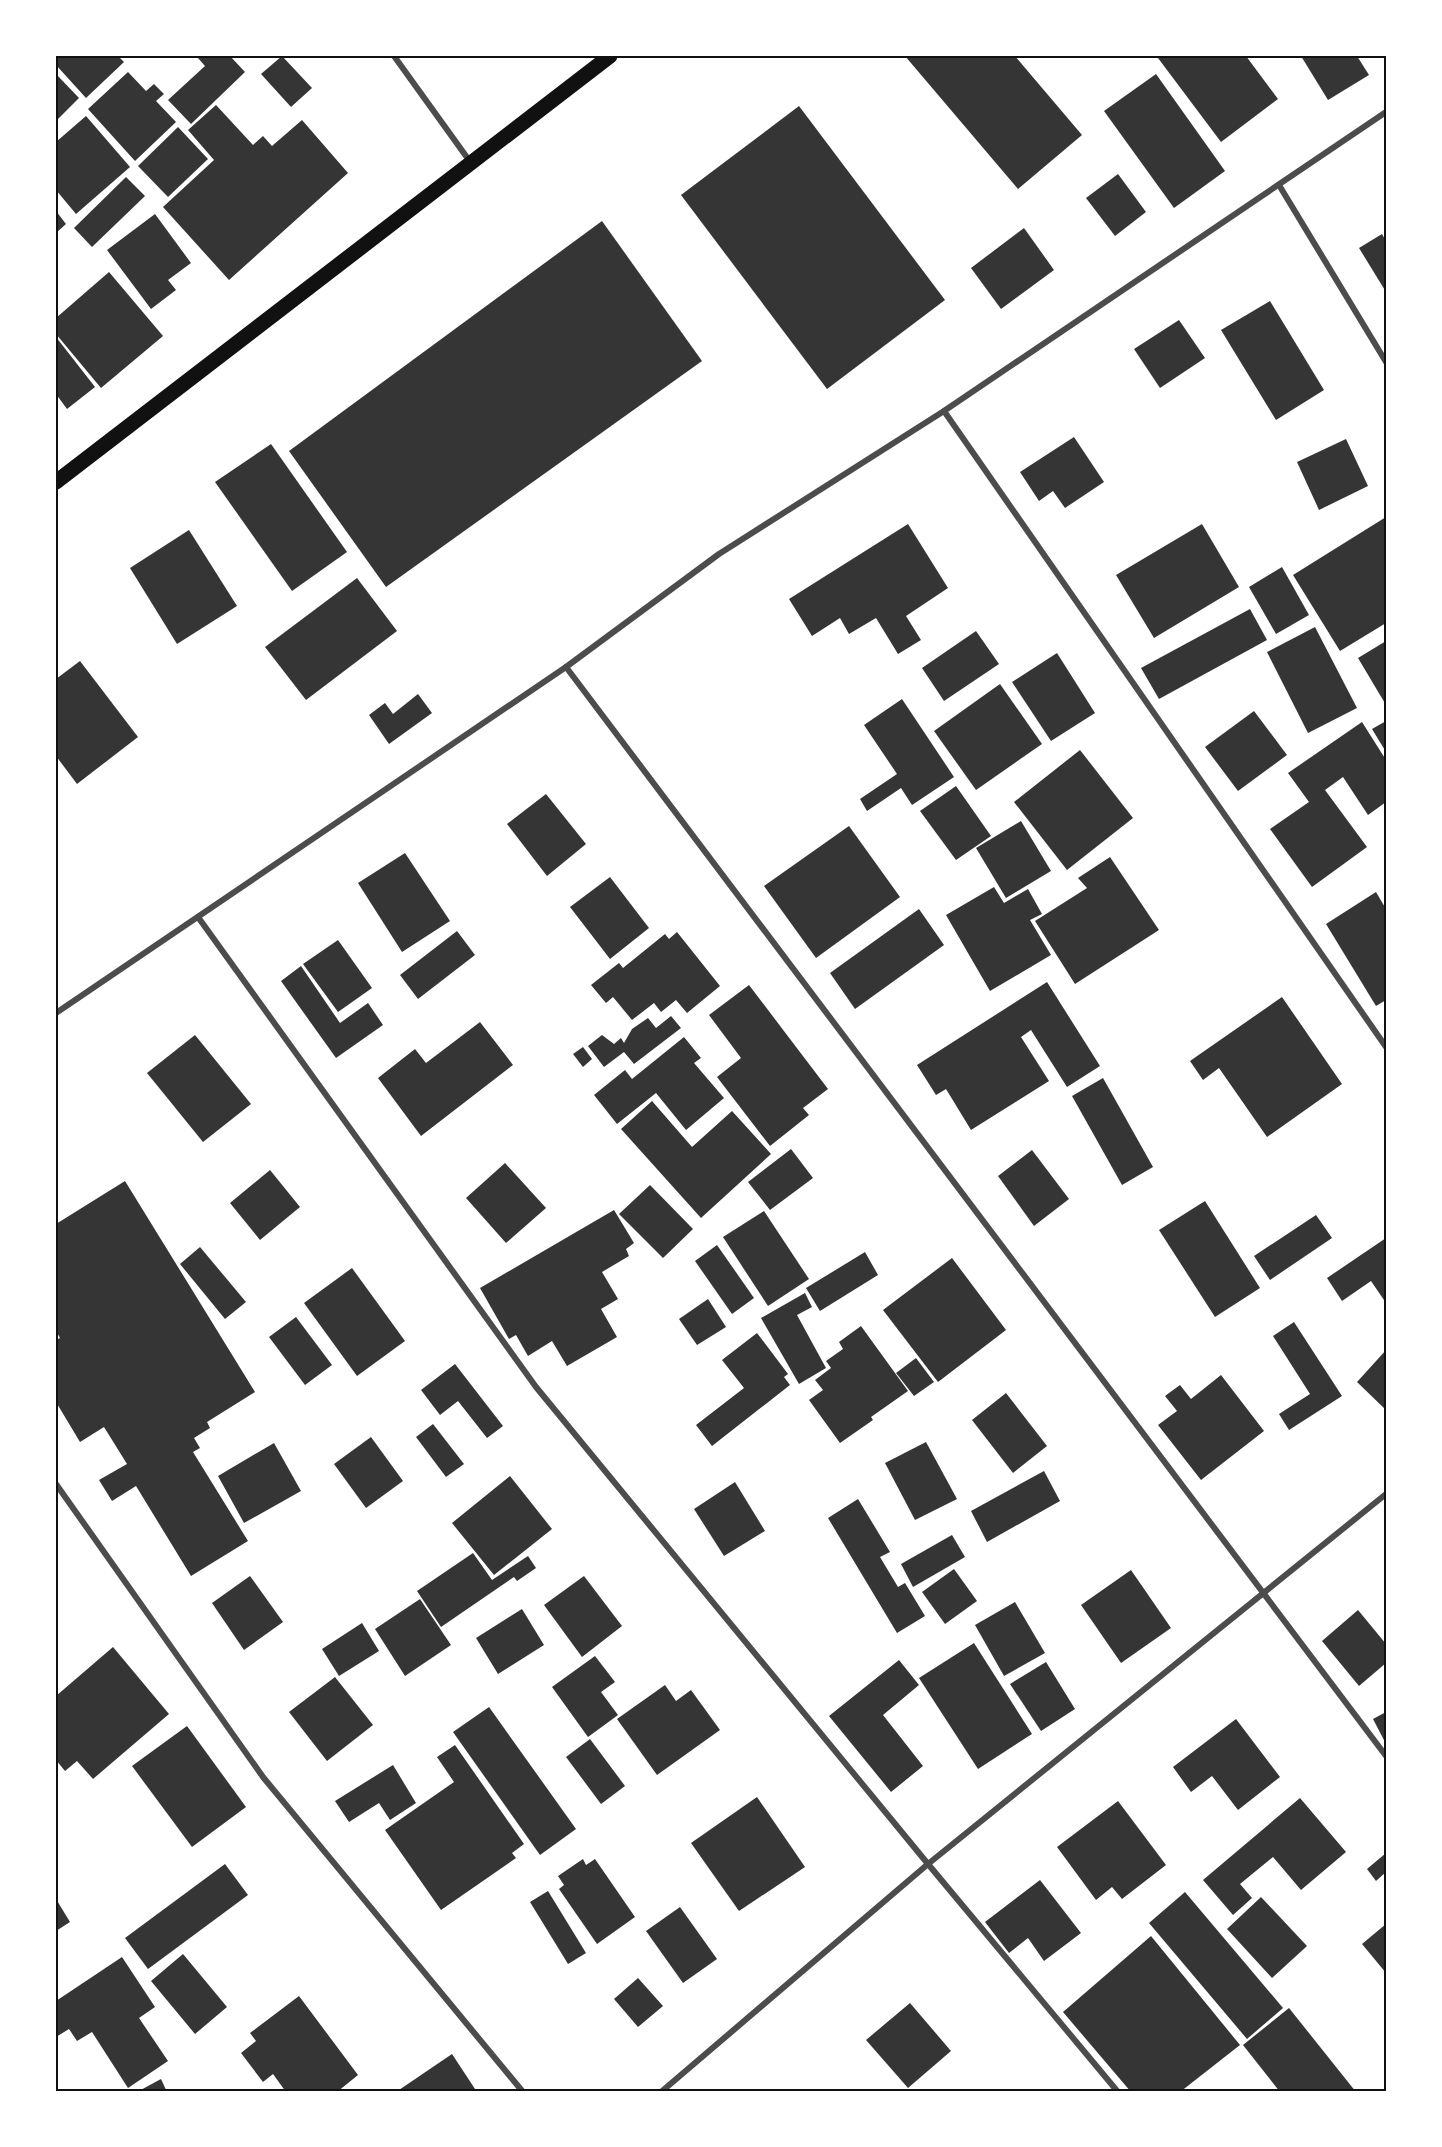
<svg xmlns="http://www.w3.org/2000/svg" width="1442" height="2147" font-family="Signika,sans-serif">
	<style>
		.building { fill: #353535 }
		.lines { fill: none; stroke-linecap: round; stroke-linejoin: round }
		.minor { stroke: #4c4c4c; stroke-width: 6 }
		.primary { stroke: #111; stroke-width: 15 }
		.neatline { fill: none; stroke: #111; stroke-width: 2 }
	</style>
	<rect width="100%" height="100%" fill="#fff"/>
	<g class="building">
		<polygon points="56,56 118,56 124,62 86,98 56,65"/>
		<polygon points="200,56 230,56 245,72 191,124 168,100 205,66 198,58"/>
		<polygon points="282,56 312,88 291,107 261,74"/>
		<polygon points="905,56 1015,56 1082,135 1018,189"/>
		<polygon points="1162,56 1246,56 1278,99 1221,142 1158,58"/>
		<polygon points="1301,56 1357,56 1369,75 1328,100"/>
		<polygon points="128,72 146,91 154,84 164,94 156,101 176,122 135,161 88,109"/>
		<polygon points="56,74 79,98 56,121"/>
		<polygon points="1156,74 1225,171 1174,208 1104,111"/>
		<polygon points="216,105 253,145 263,136 272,146 302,120 348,173 229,280 163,207 214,160 188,130"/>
		<polygon points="799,106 945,300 827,389 681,195"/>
		<polygon points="86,116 130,167 76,214 56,190 56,142"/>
		<polygon points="178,127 208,159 168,197 138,166"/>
		<polygon points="1118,174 1146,212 1115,236 1086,198"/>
		<polygon points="126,177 145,196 92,247 74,228"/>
		<polygon points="56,211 66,224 56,233"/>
		<polygon points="155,214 191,263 168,280 176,290 151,309 107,250"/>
		<polygon points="602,221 702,361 386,587 289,451"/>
		<polygon points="1024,228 1054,270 1001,309 971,268"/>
		<polygon points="1382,234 1386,241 1386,292 1359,248"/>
		<polygon points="109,272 163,336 101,388 56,334 56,318"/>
		<polygon points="1270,301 1324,390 1276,420 1221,330"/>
		<polygon points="1179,320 1205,358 1160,388 1134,349"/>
		<polygon points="56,337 95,387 67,409 56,394"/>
		<polygon points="1074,437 1104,482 1065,508 1053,491 1039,501 1020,472"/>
		<polygon points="1346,439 1368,486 1319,510 1297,462"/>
		<polygon points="271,444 347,552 292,591 215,482"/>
		<polygon points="1386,517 1386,623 1340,651 1293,575"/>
		<polygon points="908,524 948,588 906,616 921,640 898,654 876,618 849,634 840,618 812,636 789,599"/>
		<polygon points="1202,524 1239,587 1154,638 1116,575"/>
		<polygon points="189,530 237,606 177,644 130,568"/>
		<polygon points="1282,567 1309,615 1276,634 1249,587"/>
		<polygon points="357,578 397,631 306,700 265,647"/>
		<polygon points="1250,609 1267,640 1159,699 1141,668"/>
		<polygon points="1315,627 1357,708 1308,733 1267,652"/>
		<polygon points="976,631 999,664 944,701 922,668"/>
		<polygon points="1386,641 1386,705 1358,658"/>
		<polygon points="1057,653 1095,713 1051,741 1012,682"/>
		<polygon points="80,661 138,737 77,784 56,756 56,679"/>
		<polygon points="1000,684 1042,744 976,790 934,731"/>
		<polygon points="418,694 432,713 389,744 369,715 385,703 393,714"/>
		<polygon points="902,699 954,777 912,805 901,788 867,811 860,799 897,774 864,725"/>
		<polygon points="1254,711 1287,755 1238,791 1205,747"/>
		<polygon points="1386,721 1386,752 1372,729"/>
		<polygon points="1362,722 1386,760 1386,802 1368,815 1343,777 1325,790 1367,847 1312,887 1270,829 1309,802 1288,773"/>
		<polygon points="1080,750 1133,818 1067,870 1014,802"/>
		<polygon points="956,786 991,836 956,860 920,811"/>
		<polygon points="546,794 586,844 547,876 507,824"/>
		<polygon points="1021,821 1051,871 1006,898 976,848"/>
		<polygon points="849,826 900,897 816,958 764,886"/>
		<polygon points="405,853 450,921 402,952 358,883"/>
		<polygon points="1110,857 1159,930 1075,984 1035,921 1087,888 1078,878"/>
		<polygon points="610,877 649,928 610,959 570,907"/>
		<polygon points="994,887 1004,903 1028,889 1042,914 1030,920 1051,955 990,991 946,915"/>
		<polygon points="1376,892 1386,909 1386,1000 1376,1006 1326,924"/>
		<polygon points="919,909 944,945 855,1009 830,973"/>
		<polygon points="457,931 475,955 418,999 400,975"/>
		<polygon points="677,932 720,986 687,1013 676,1000 661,1012 654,1003 632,1020 613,997 606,1003 591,985 619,963 623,968 665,934 669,939"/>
		<polygon points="338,940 372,988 338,1012 303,964"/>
		<polygon points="301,966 340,1023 368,1003 383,1025 336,1058 281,981"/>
		<polygon points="1047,982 1100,1066 1067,1087 1031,1030 1021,1037 1049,1081 971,1130 946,1089 936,1095 917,1065"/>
		<polygon points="749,985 828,1089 803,1108 809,1115 770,1146 717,1077 741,1058 709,1015"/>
		<polygon points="1282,997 1342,1084 1267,1137 1219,1068 1203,1080 1190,1061"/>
		<polygon points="671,1016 681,1028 634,1064 624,1052 604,1067 588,1046 602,1035 614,1044 621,1038 624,1043 632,1029 648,1018 656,1028"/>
		<polygon points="480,1022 513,1065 421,1136 378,1078 415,1049 426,1063"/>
		<polygon points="195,1035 251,1104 203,1142 147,1073"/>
		<polygon points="684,1037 701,1058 694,1063 724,1098 686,1130 656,1093 617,1124 594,1095 625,1070 632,1079"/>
		<polygon points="583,1047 592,1059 583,1067 573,1054"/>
		<polygon points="1103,1078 1153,1167 1122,1185 1072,1096"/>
		<polygon points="652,1101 692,1147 732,1111 771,1154 701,1218 621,1129"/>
		<polygon points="791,1149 813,1178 770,1210 748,1182"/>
		<polygon points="1032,1150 1069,1199 1034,1226 998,1176"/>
		<polygon points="505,1163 546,1208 506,1243 466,1198"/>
		<polygon points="270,1170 300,1207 260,1240 230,1203"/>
		<polygon points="125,1181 255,1392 207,1422 210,1428 194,1438 200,1448 193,1452 248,1541 191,1576 136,1486 112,1501 99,1480 127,1464 104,1427 80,1442 56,1402 56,1340 60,1338 56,1331 56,1224"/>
		<polygon points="650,1185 693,1229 663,1258 619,1214"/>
		<polygon points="1205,1201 1260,1288 1215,1317 1159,1230"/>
		<polygon points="614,1210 634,1243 626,1249 629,1256 602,1272 618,1299 601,1309 617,1337 567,1366 552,1341 528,1356 516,1335 509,1339 480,1288"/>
		<polygon points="764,1211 809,1279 768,1306 723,1237"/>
		<polygon points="1316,1215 1332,1238 1270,1280 1254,1256"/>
		<polygon points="1386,1238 1386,1303 1371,1281 1342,1301 1327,1278"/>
		<polygon points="717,1245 754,1298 732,1314 695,1261"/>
		<polygon points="200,1247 246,1302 225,1319 180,1264"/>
		<polygon points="865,1252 878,1275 820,1311 806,1288"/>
		<polygon points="952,1258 1006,1330 938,1382 883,1310"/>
		<polygon points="352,1268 405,1341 357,1376 304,1303"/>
		<polygon points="805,1293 812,1307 797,1315 826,1368 799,1384 761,1318"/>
		<polygon points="708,1299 726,1327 697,1345 679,1319"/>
		<polygon points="296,1317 332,1365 305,1385 269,1337"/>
		<polygon points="1294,1322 1342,1396 1289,1430 1279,1414 1310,1394 1273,1336"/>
		<polygon points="861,1326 908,1391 871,1417 873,1420 840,1443 809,1400 823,1390 815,1380 831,1368 826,1361 843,1349 839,1342"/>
		<polygon points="757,1333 788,1374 784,1377 790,1385 712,1446 696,1425 744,1388 722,1360"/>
		<polygon points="1386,1350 1386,1410 1357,1382"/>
		<polygon points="916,1358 934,1382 914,1396 896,1373"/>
		<polygon points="455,1364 503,1426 487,1438 458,1401 440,1415 421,1390"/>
		<polygon points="1221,1375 1264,1431 1201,1480 1158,1425 1177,1411 1165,1396 1180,1385 1191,1399"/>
		<polygon points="1006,1393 1047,1446 1013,1473 972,1420"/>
		<polygon points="433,1424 464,1464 446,1477 416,1437"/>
		<polygon points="371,1437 403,1481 366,1508 334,1464"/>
		<polygon points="926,1442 957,1499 915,1520 885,1463"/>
		<polygon points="274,1443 301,1491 244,1523 218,1476"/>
		<polygon points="1044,1471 1060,1501 987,1542 971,1511"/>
		<polygon points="510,1476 552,1529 494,1575 452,1523"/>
		<polygon points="735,1482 765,1531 724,1556 694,1509"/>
		<polygon points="858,1499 890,1552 880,1557 898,1587 905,1583 925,1616 897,1633 828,1518"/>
		<polygon points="952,1535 965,1557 913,1587 901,1564"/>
		<polygon points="473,1553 492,1580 528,1556 536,1568 517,1581 514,1577 441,1627 417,1591"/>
		<polygon points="954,1569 977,1601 945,1624 922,1592"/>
		<polygon points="1131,1570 1171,1628 1121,1663 1081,1605"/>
		<polygon points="250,1576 283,1622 244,1650 212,1603"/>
		<polygon points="584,1576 622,1626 582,1657 544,1605"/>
		<polygon points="420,1599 451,1645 405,1676 375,1629"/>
		<polygon points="1015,1602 1045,1653 1004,1676 975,1625"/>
		<polygon points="522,1609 544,1645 498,1674 476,1638"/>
		<polygon points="1358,1610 1386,1644 1386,1663 1359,1686 1322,1641"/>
		<polygon points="362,1623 379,1651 339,1676 322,1649"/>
		<polygon points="974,1643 1032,1734 978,1769 919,1678"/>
		<polygon points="113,1647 169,1714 93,1779 77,1761 65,1771 56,1760 56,1696"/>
		<polygon points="595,1656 615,1682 601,1692 618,1715 588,1737 552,1687"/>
		<polygon points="899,1660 919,1685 883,1715 923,1766 891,1792 829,1716"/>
		<polygon points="1046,1662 1075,1709 1041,1731 1010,1684"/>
		<polygon points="335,1677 373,1725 327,1761 289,1712"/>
		<polygon points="665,1685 676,1701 691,1690 720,1730 657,1775 617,1719"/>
		<polygon points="489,1707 576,1829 540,1855 453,1732"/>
		<polygon points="1386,1712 1386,1744 1373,1719"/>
		<polygon points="1236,1719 1280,1777 1238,1810 1212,1776 1191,1792 1173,1767"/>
		<polygon points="187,1726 246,1807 192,1847 132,1766"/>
		<polygon points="590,1739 625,1786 601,1804 566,1757"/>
		<polygon points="455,1745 524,1844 512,1853 516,1858 441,1910 385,1830 454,1782 437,1757"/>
		<polygon points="393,1765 416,1803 390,1820 379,1803 349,1822 335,1801"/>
		<polygon points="757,1797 805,1867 739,1911 691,1843"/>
		<polygon points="1300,1798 1346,1852 1301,1890 1273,1857 1240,1884 1252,1898 1233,1915 1203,1880"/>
		<polygon points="1118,1801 1166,1865 1122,1899 1112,1887 1096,1900 1057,1847"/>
		<polygon points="1386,1853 1386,1872 1376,1881 1367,1869"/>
		<polygon points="583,1859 586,1865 595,1859 635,1917 597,1944 559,1889 564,1885 558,1876"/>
		<polygon points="225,1864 248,1895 148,1969 125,1938"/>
		<polygon points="1040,1880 1081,1933 1044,1961 1028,1938 1009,1953 985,1922"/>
		<polygon points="548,1891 586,1953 568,1964 530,1902"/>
		<polygon points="1185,1892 1283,2008 1247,2039 1149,1923"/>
		<polygon points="1261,1897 1307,1946 1272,1978 1227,1929"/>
		<polygon points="56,1899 70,1922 56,1931"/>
		<polygon points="680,1907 717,1959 683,1983 646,1931"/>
		<polygon points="1386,1924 1386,1973 1362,1944"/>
		<polygon points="1151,1936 1240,2045 1180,2092 1131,2092 1063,2012"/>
		<polygon points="183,1954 227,2007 195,2034 151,1981"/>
		<polygon points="122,1957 155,2007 139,2018 168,2061 128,2088 92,2032 77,2041 69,2029 56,2037 56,2001"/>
		<polygon points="638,1978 663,2006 638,2027 614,1999"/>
		<polygon points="299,1996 358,2075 337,2092 286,2092 273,2074 263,2082 241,2053 256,2041 250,2033"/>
		<polygon points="910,2003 951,2051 908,2088 866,2040"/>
		<polygon points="1289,2008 1356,2092 1280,2092 1243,2045"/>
		<polygon points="452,2054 477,2092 396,2092"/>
		<polygon points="161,2079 167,2092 137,2092"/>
	</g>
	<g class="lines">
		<g class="minor">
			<polyline points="394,56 471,163"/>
			<polyline points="1279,185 1386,362"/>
			<polyline points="944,411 1386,1047"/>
			<polyline points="566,667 1386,1756"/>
			<polyline points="198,917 536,1387 928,1864 1118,2092"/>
			<polyline points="56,1013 566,667 719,554 944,411 1386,112"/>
			<polyline points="56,1484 263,1777 523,2092"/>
			<polyline points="661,2092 928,1864 1386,1494"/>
		</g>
		<polyline class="primary" points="56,482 610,56"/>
	</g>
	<rect width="1442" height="2147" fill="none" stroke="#ffffff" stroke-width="114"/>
	<rect x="57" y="57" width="1328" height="2033" class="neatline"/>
</svg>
